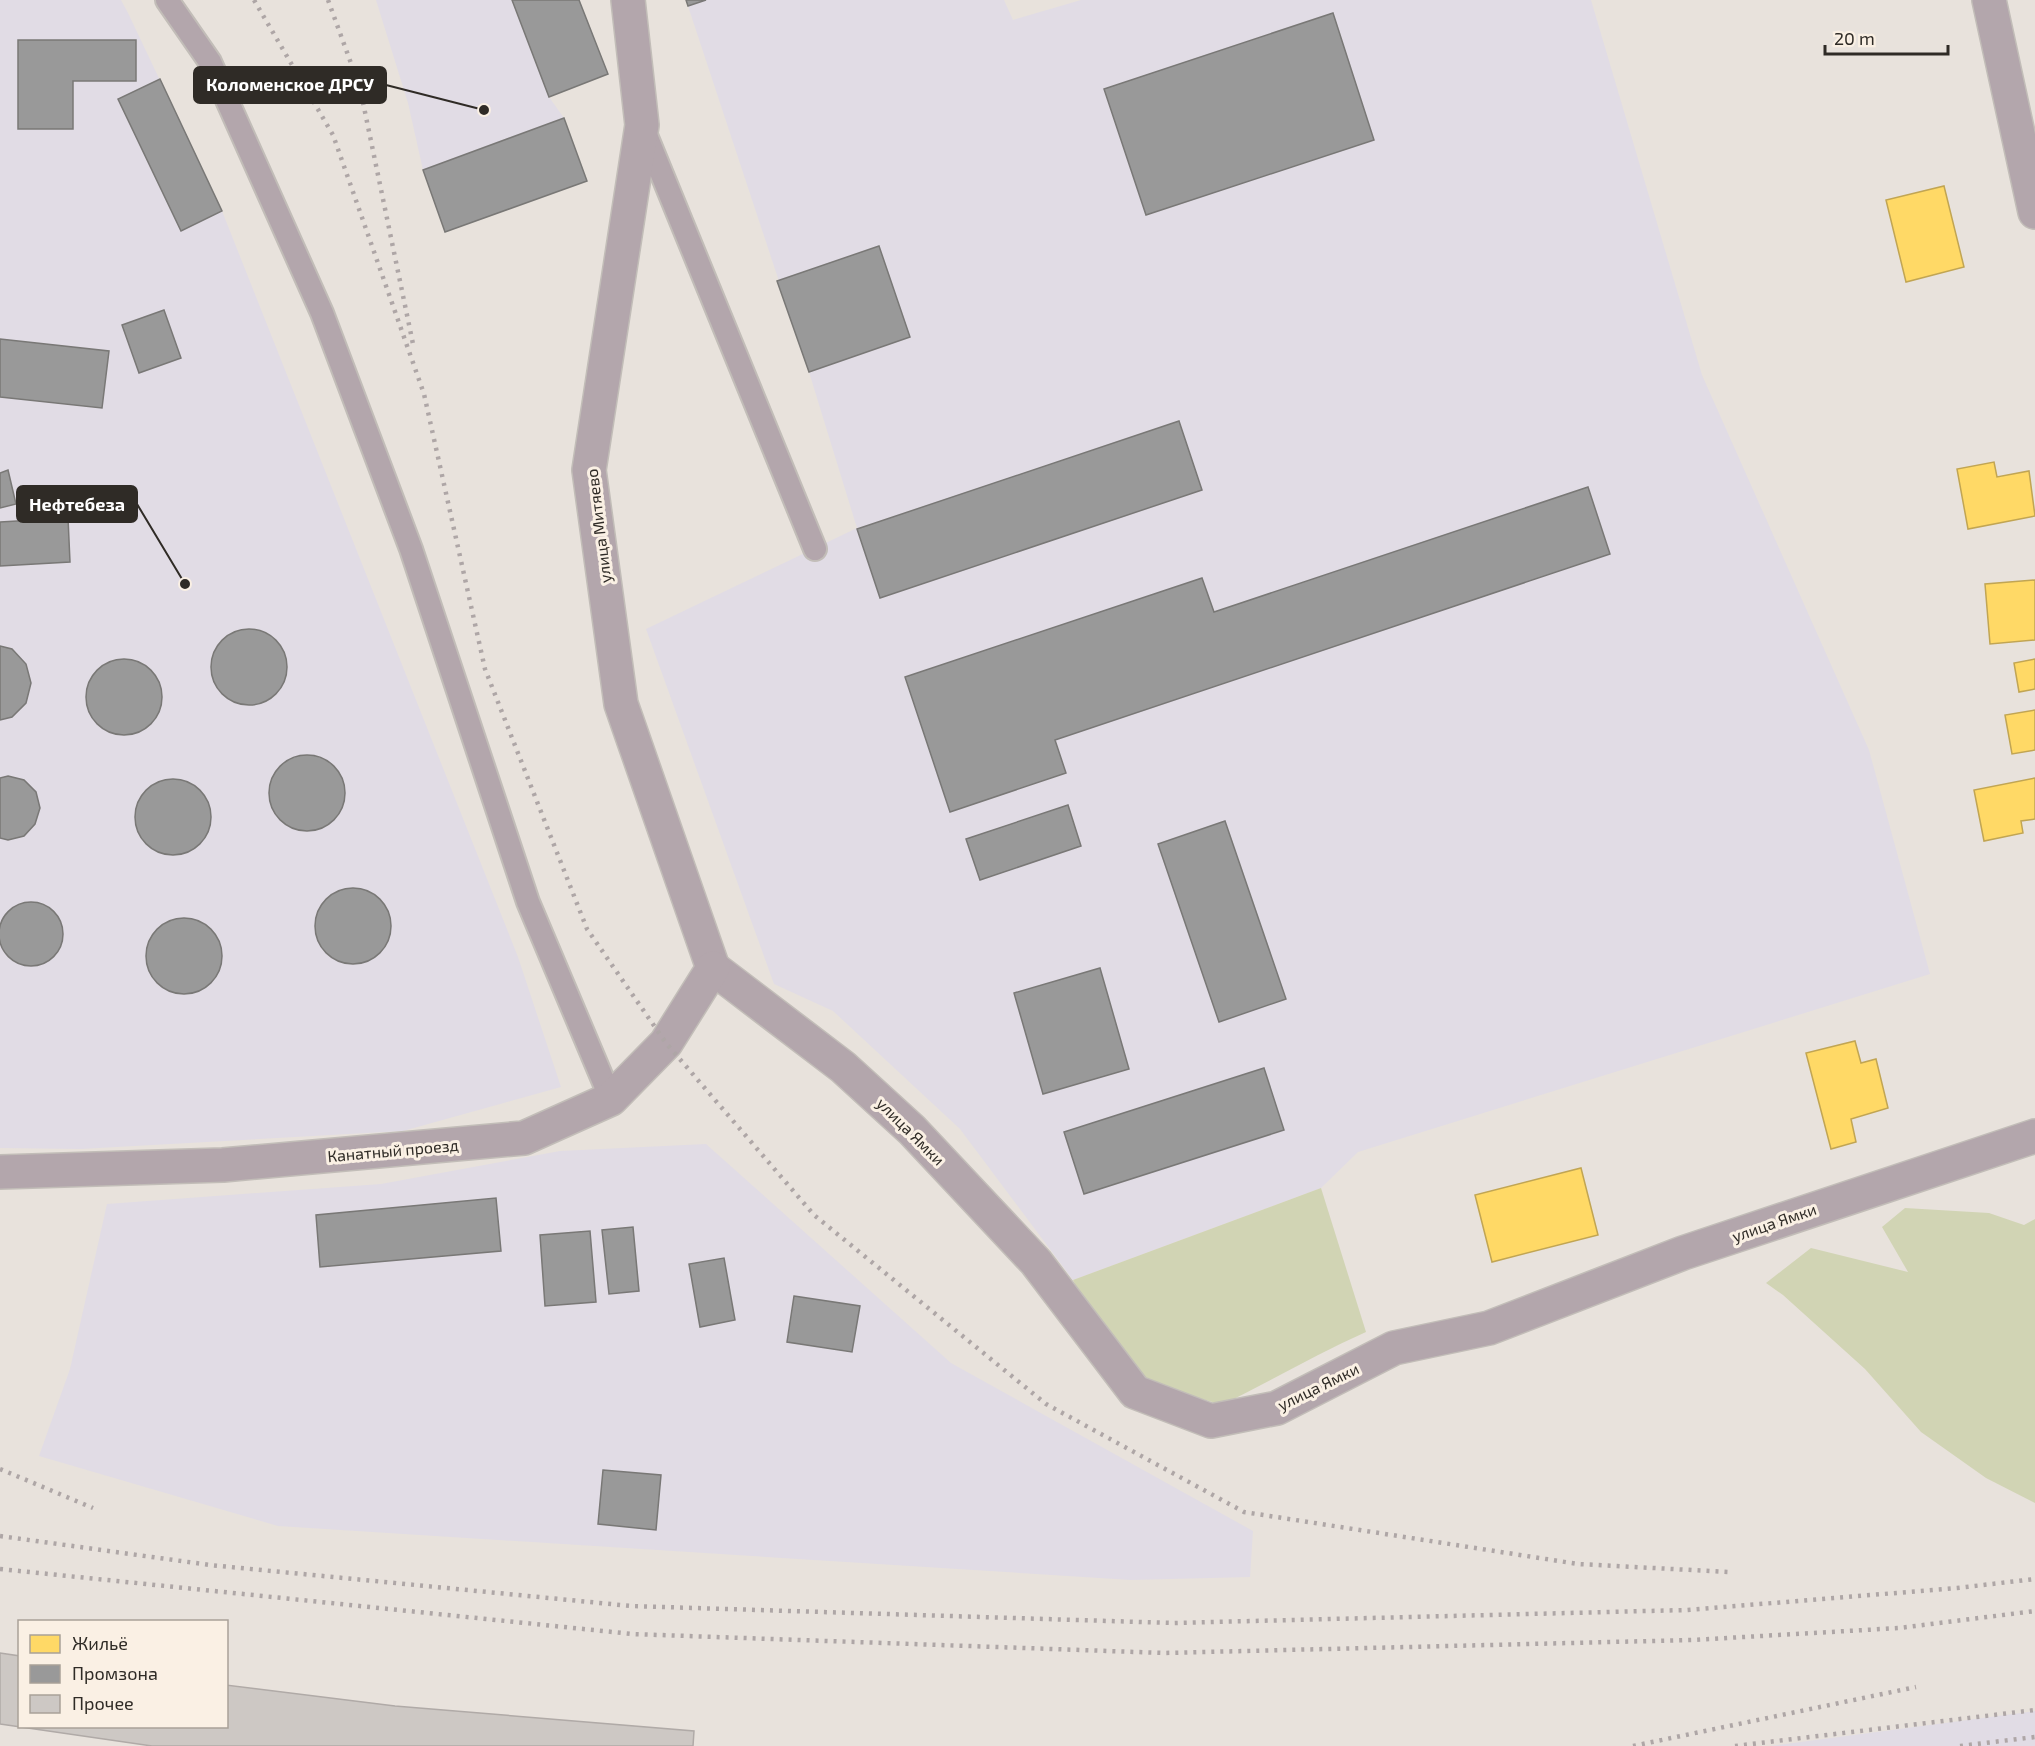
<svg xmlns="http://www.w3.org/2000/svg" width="2035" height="1746" font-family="'Exo 2',sans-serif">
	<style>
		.industrial { fill: #e1dce5 }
		.green { fill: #d1d4b4 }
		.homes { fill: #ffd966; stroke: #c1a553; stroke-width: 1.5 }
		.industry { fill: #999; stroke: #797876; stroke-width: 1.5 }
		.building { fill: #cdc8c4; stroke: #b0aaa7; stroke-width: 1.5 }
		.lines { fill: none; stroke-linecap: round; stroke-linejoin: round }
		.service-casing { stroke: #c2bdb8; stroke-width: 26 }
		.minor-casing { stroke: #c2bdb8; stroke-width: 36 }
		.service { stroke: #b3a6ac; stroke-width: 22 }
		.minor { stroke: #b3a6ac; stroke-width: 33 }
		.rail { stroke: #aea6a6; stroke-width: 4.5; stroke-dasharray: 3 6; stroke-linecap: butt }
		.labels { text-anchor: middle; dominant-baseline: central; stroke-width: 6; stroke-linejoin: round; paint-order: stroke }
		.street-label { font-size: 16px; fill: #2f2b26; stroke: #faf0e4 }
		.leader { fill: none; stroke: #2f2b26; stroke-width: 2 }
		.callout-dot { fill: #2f2b26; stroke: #faf0e4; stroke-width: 2 }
		.callout { fill: #2f2b26; stroke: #2f2b26; stroke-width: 2 }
		.callout-label { font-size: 18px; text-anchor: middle; font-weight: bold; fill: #fff }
	</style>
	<rect width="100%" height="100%" fill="#e8e2dc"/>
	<g class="industrial">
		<polygon points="0,0 121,0 128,13 222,211 518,957 561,1087 403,1131 81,1149 0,1148"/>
		<polygon points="376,0 579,0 608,74 549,97 564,118 587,181 445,232 423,170 408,103"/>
		<polygon points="686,0 1004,0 1013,20 1081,0 1591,0 1702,375 1869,750 1930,974 1358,1152 1321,1188 1073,1280 960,1129 833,1011 774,984 646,629 857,528 809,372"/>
		<polygon points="706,1144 951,1363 1253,1531 1250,1577 1131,1580 278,1526 39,1456 70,1369 107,1204 381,1184 560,1151"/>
		<polygon points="2035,1711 2035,1746 1771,1746"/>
	</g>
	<g class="green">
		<path d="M1321,1188L1366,1332C1317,1354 1270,1381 1222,1405L1173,1390L1115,1367L1073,1280Z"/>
		<polygon points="1905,1208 1989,1213 2024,1225 2035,1219 2035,1503 1986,1478 1921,1432 1865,1369 1783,1295 1766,1283 1811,1248 1908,1272 1882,1227"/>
	</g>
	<g class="homes">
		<polygon points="1944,186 1964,267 1906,282 1886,200"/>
		<polygon points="1994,462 1997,477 2029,471 2035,516 1968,529 1957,469"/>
		<polygon points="2035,580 2035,640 1990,644 1985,584"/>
		<polygon points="2035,659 2035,689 2019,692 2014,663"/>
		<polygon points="2035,710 2035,750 2012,754 2005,715"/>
		<polygon points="2035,778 2035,819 2021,821 2023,833 1984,841 1974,790"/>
		<polygon points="1855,1041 1861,1063 1876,1059 1888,1108 1851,1119 1856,1142 1831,1149 1806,1053"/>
		<polygon points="1581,1168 1598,1235 1492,1262 1475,1195"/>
	</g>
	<g class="industry">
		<polygon points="512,0 579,0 608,74 549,97"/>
		<polygon points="686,0 706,0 688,6"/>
		<polygon points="1333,13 1374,140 1146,215 1104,89"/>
		<polygon points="18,40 136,40 136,81 73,81 73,129 18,129"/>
		<polygon points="160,79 222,211 181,231 118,99"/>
		<polygon points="564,118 587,181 445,232 423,170"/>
		<polygon points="879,246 910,337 809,372 777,281"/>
		<polygon points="164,310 181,358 139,373 122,325"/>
		<polygon points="0,339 109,351 102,408 0,397"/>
		<polygon points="1179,421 1202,490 880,598 857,529"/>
		<polygon points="8,470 16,504 0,508 0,473"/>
		<polygon points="1588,487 1610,554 1055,740 1066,773 950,812 905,677 1202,578 1214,612"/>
		<polygon points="68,518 70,562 0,566 0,522"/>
		<circle cx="249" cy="667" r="38"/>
		<polygon points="0,646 12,649 26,664 31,683 26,703 12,717 0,720"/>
		<circle cx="124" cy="697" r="38"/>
		<circle cx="307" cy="793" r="38"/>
		<polygon points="8,776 24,780 36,792 40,808 35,824 24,836 8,840 0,838 0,778"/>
		<circle cx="173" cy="817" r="38"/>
		<polygon points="1068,805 1081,846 980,880 966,839"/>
		<polygon points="1225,821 1286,999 1219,1022 1158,844"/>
		<circle cx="353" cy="926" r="38"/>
		<circle cx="31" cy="934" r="32"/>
		<circle cx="184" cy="956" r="38"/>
		<polygon points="1100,968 1129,1069 1043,1094 1014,993"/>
		<polygon points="1264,1068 1284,1130 1084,1194 1064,1132"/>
		<polygon points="496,1198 501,1251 320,1267 316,1215"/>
		<polygon points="633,1227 639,1291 609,1294 602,1230"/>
		<polygon points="590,1231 596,1302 545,1306 540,1235"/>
		<polygon points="724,1258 735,1320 700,1327 689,1264"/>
		<polygon points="794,1296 860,1306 852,1352 787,1342"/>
		<polygon points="603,1470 661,1475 656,1530 598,1524"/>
	</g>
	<polygon class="building" points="0,1653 20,1656 20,1726 226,1726 226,1685 395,1706 694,1731 693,1746 152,1746 0,1724"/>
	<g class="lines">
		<defs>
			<g id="service">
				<polyline points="167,0 210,62 322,313 411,549 528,902 611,1099"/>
				<polyline points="643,128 815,549"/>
			</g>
			<g id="minor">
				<polyline points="628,0 642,125 589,470 621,704 713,968"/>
				<polyline points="1989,0 2035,212"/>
				<polyline points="713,968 843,1067 912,1130 1036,1262 1135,1392 1211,1421 1277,1408 1394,1348 1489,1328 1683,1253 2035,1136"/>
				<polyline points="0,1172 223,1165 524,1138 611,1099 666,1043 713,968"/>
			</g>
		</defs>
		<use href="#service" class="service-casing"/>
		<use href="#minor" class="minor-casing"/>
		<use href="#service" class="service"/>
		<use href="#minor" class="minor"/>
		<g class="rail">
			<polyline points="254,0 333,135 424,394 485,669 587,929 666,1043 814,1215 1046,1404 1244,1512 1578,1564 1729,1572"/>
			<polyline points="328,0 360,88 413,344"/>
			<polyline points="0,1469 93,1508"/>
			<polyline points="0,1536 210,1565 631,1606 1173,1623 1687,1610 1957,1588 2035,1579"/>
			<polyline points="0,1569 632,1634 1164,1653 1692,1640 1899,1628 2035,1611"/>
			<polyline points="1633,1746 1916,1687"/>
			<polyline points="1735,1746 2035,1710"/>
			<polyline points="1960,1746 2035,1737"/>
		</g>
	</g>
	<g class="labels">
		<g class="street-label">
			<text transform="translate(598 526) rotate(-97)">улица Митяево</text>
			<text transform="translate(911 1131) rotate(45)">улица Ямки</text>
			<text transform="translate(393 1150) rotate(-5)">Канатный проезд</text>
			<text transform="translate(1774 1222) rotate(-19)">улица Ямки</text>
			<text transform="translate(1318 1386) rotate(-26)">улица Ямки</text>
		</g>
	</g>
	<path class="leader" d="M484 110L386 85M185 584L137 504"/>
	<g class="callout-dot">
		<circle cx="484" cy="110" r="6"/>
		<circle cx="185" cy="584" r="6"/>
	</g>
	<g class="callout">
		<rect x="194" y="67" width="192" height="36" rx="6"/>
		<rect x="17" y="486" width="120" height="36" rx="6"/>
	</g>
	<g class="callout-label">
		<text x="290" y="91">Коломенское ДРСУ</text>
		<text x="77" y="511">Нефтебеза</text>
	</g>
	<rect x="18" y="1620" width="210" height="108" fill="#faf0e4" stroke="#a9a198" stroke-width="1.5"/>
	<rect x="30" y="1635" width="30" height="18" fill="#ffd966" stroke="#a9a198" stroke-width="1.5"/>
	<text x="72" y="1650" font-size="18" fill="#2f2b26">Жильё</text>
	<rect x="30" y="1665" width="30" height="18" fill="#999999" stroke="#a9a198" stroke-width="1.5"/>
	<text x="72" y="1680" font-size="18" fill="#2f2b26">Промзона</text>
	<rect x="30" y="1695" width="30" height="18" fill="#cdc8c4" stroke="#a9a198" stroke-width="1.5"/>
	<text x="72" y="1710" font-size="18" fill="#2f2b26">Прочее</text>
	<path d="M1825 45v9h123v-9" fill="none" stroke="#2f2b26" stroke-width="3"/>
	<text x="1834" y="45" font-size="18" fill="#2f2b26" stroke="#faf0e4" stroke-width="4.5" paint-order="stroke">20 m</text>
</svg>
